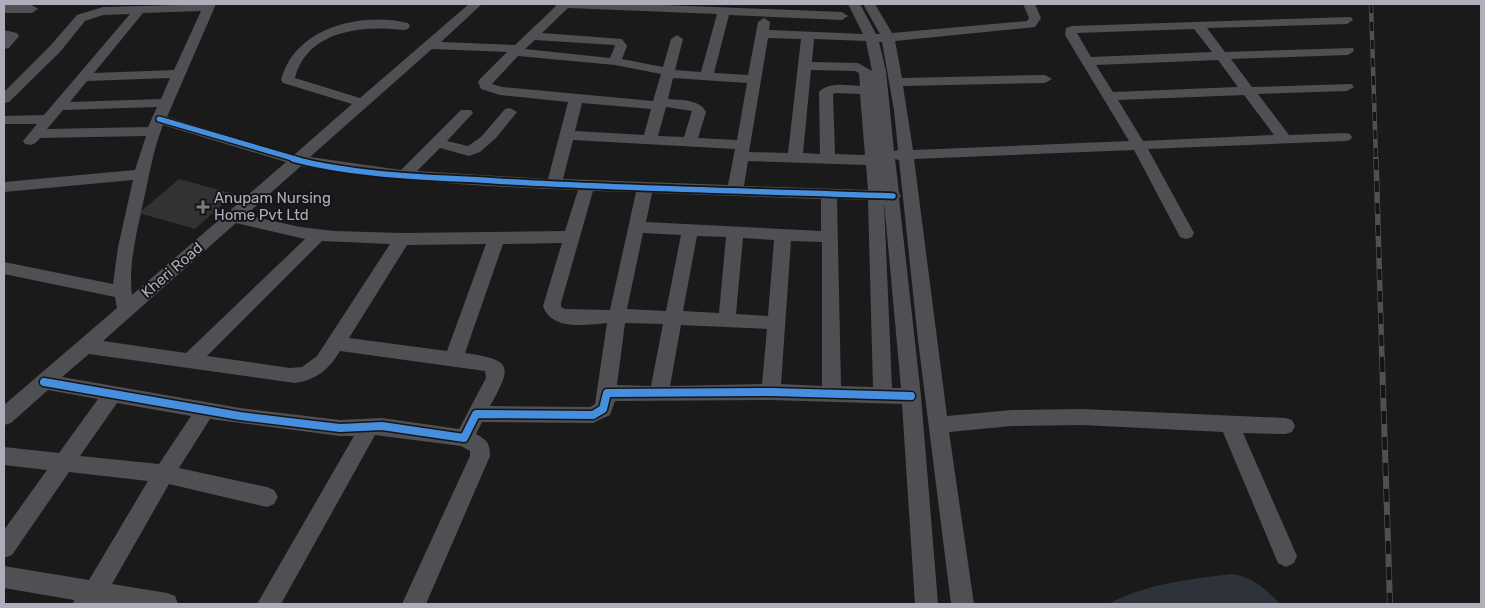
<svg xmlns="http://www.w3.org/2000/svg" width="1485" height="608" font-family="Rubik,sans-serif">
	<style>
		.water { fill: #2e333b }
		.building { fill: #323232 }
		.lines { fill: none; stroke-linecap: round; stroke-linejoin: round }
		.minor { fill: #4f5053; fill-rule: evenodd }
		.rail-far2-casing { stroke: #505053; stroke-width: 4.5 }
		.rail-far1-casing { stroke: #505053; stroke-width: 5.5 }
		.rail-casing { stroke: #505053; stroke-width: 6 }
		.rail-far2 { stroke: #151416; stroke-width: 3; stroke-dasharray: 9; stroke-linecap: butt }
		.rail-far1 { stroke: #151416; stroke-width: 4; stroke-dasharray: 11; stroke-linecap: butt }
		.rail { stroke: #151416; stroke-width: 4.5; stroke-dasharray: 13; stroke-linecap: butt }
		.cycleway-far2-casing { stroke: #151416; stroke-width: 8 }
		.cycleway-far1-casing { stroke: #151416; stroke-width: 9 }
		.cycleway-casing { stroke: #151416; stroke-width: 11 }
		.cycleway-far2 { stroke: #468fdf; stroke-width: 5 }
		.cycleway-far1 { stroke: #468fdf; stroke-width: 5.5 }
		.cycleway { stroke: #468fdf; stroke-width: 8 }
		.poi-dot { fill: #7a7a82; stroke: #151416; stroke-width: 2 }
		.labels { text-anchor: middle; dominant-baseline: central; stroke-width: 4; stroke-linejoin: round; paint-order: stroke }
		.poi-label { font-size: 15px; fill: #adaeba; stroke: #151416; text-anchor: start }
		.street-label { font-size: 15px; fill: #adaeba; stroke: #151416 }
	</style>
	<rect width="100%" height="100%" fill="#1a1a1a"/>
	<path class="water" d="M1231,574C1254,577 1264,588 1280,604H1108C1146,584 1189,579 1231,574Z"/>
	<polygon class="building" points="179,179 234,194 195,229 139,213"/>
	<g class="lines">
		<g class="minor">
			<path d="M216,4L167,117L294,155L352,104L283,83L281,80C295,27 361,12 408,23L410,26L408,29L404,30C363,25 307,30 295,78L360,98L469,4H482L441,42L515,45L556,6L554,4H639L842,12L848,16L842,20L729,15L714,73L748,75L758,22L764,18L770,22L769,30L863,34L848,4H860L876,34H880L863,4H875L892,33L1027,21L1029,18L1023,4H1035L1041,18L1035,27L895,41L902,78L1045,75L1052,79L1045,83L903,86L913,150L1129,141L1065,35L1066,28L1072,26L1351,17L1353,20L1347,24L1207,28L1225,52L1353,48L1354,51L1348,55L1231,59L1252,87L1352,84L1354,87L1347,91L1258,94L1289,135L1345,133L1350,134L1352,137L1350,140L1345,141L1148,149L1194,233L1192,237L1186,239L1180,237L1134,150L914,159L947,416L1012,410L1082,409L1285,418L1292,420L1295,426L1292,432L1285,434L1243,433L1297,556L1294,563L1286,567L1278,563L1223,432L1082,425L1012,426L949,432L974,604H951L918,340L899,160L895,159L899,193L901,196L899,198L921,396L938,604H915L902,404L771,400L615,401L610,415L593,423L482,422L476,434C487,440 490,443 490,456L426,604H402L470,456V451L461,446L375,435L281,604H257L354,436H340L210,419L179,468L267,487L274,490L278,497L274,504L267,507L169,484L112,584L167,593L175,596L178,604H73L74,600L4,588V566L89,580L148,481L69,472L12,555L4,558V530L47,470L4,465V447L59,453L98,399L48,390L11,423L4,425V405L117,308L115,297L4,274V262L113,284L118,247L133,180L4,192V182L135,170L146,136L40,138C35,144 33,146 25,144L23,141L37,124H4V116L44,115L130,14L103,15L85,21L60,52L9,102L4,103V92L50,46L77,15L103,7ZM568,8L717,14L701,72L675,70L683,39L677,35L671,39L663,67L622,59L627,46L622,39L542,33ZM201,11L174,70L94,73L143,13ZM1194,29L1212,52L1091,57L1077,33ZM768,38L801,39L788,153L749,152ZM814,39L866,41L872,71L880,160L872,71L858,63L812,62ZM535,40L614,45L615,46L610,58L525,49ZM879,42H882L894,110L898,150L894,151L886,71ZM432,49L507,52L480,79L478,82L481,89L500,95L568,102L548,179L417,171L440,148L469,156L480,152L496,138L517,112L510,108L505,109L481,137L468,146L447,141L473,113L471,110H461L401,170L310,157ZM518,56L615,65L661,74L653,101L502,87L492,84ZM1218,60L1238,87L1113,92L1096,65ZM811,70L855,71L859,73L860,86C847,85 828,82 819,92L820,154L803,153ZM170,78L161,99L70,102L87,81ZM673,78L747,83L737,140L698,138L706,112C700,99 680,100 668,99ZM836,93L860,94L865,155L835,154L833,94ZM1244,95L1274,135L1143,141L1118,100ZM582,103L651,109L644,135L575,131ZM157,107L148,127L47,129L63,110ZM666,107L692,111L684,137L658,136ZM163,125L286,162L132,295C128,265 137,232 143,203C149,177 153,150 163,125ZM573,140L735,149L728,185L563,179ZM748,161L866,165L868,190L744,186ZM301,166C393,181 485,187 578,190L565,231L402,233L334,231L300,227L246,215ZM593,191L636,192L610,310L565,309L561,307V303ZM652,193L821,199V231L646,222ZM837,199L868,200L873,387L841,386ZM884,201L901,388H892ZM236,223L305,239L186,353L103,341ZM643,233L681,235L666,311L627,309ZM697,236L726,237L719,313L683,311ZM743,238L774,240L768,316L736,314ZM322,241L390,244L317,356L302,367L290,368L207,356ZM791,241L822,242V386L781,384ZM562,243L543,306C551,331 587,325 607,323L595,404L590,407L490,406C513,365 512,360 465,353L503,244ZM486,244L447,351L349,338L407,245ZM625,323L663,324L651,386L617,385ZM681,325L767,329L762,384L670,386ZM340,351L485,371L486,378L459,429L382,418L340,420L240,408L62,377L89,354L295,383C317,380 329,369 340,351ZM117,403L191,416L159,464L80,456Z"/>
			<polygon points="4,5 32,5 38,9 32,13 4,13"/>
			<polygon points="4,30 17,33 19,36 9,48 4,49"/>
		</g>
		<defs>
			<polyline id="rail-far2" points="1371,4 1376,160"/>
			<polyline id="rail-far1" points="1376,159 1382,360"/>
			<polyline id="rail" points="1382,359 1390,604"/>
		</defs>
		<use href="#rail-far2" class="rail-far2-casing"/>
		<use href="#rail-far1" class="rail-far1-casing"/>
		<use href="#rail" class="rail-casing"/>
		<use href="#rail-far2" class="rail-far2"/>
		<use href="#rail-far1" class="rail-far1"/>
		<use href="#rail" class="rail"/>
		<defs>
			<polyline id="cycleway-far2" points="159,119 299,160"/>
			<path id="cycleway-far1" d="M293,159C357,176 431,177 496,181C628,189 761,191 893,196"/>
			<polyline id="cycleway" points="44,382 240,416 340,428 382,426 464,438 476,414 593,415 603,409 607,393 771,392 911,396"/>
		</defs>
		<use href="#cycleway-far2" class="cycleway-far2-casing"/>
		<use href="#cycleway-far1" class="cycleway-far1-casing"/>
		<use href="#cycleway" class="cycleway-casing"/>
		<use href="#cycleway-far2" class="cycleway-far2"/>
		<use href="#cycleway-far1" class="cycleway-far1"/>
		<use href="#cycleway" class="cycleway"/>
	</g>
	<path class="poi-dot" d="M200.5 199.5h5v5h5v5h-5v5h-5v-5h-5v-5h5z"/>
	<g class="labels">
		<g class="poi-label">
			<text x="214" y="198">Anupam Nursing<tspan x="214" dy="17">Home Pvt Ltd</tspan></text>
		</g>
		<g class="street-label">
			<text transform="translate(172 270) rotate(-41)">Kheri Road</text>
		</g>
	</g>
	<rect width="1485" height="608" fill="none" stroke="#adaeba" stroke-width="10"/>
</svg>
